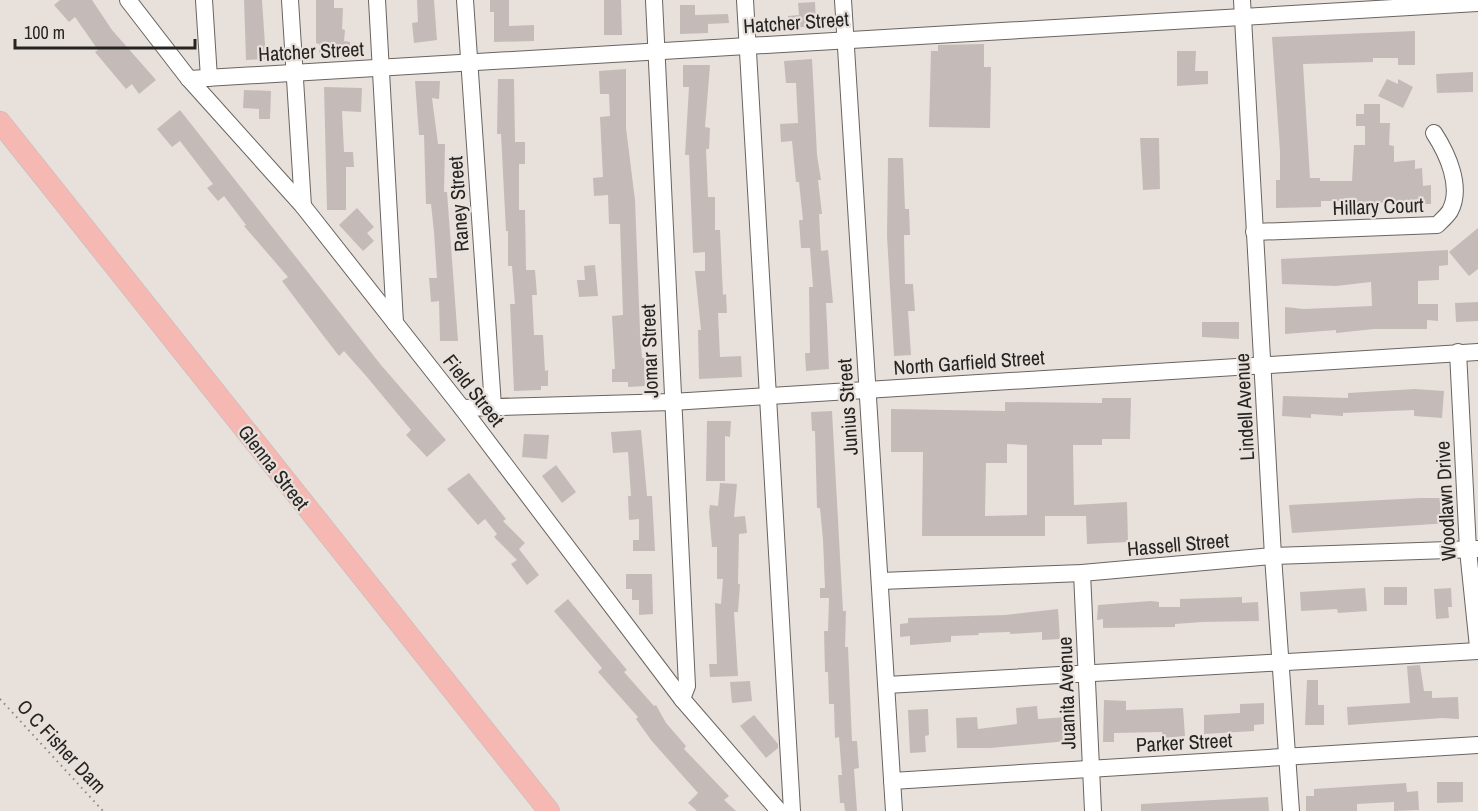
<svg xmlns="http://www.w3.org/2000/svg" width="1478" height="811" font-family="'Archivo Narrow',sans-serif">
	<style>
		.building { fill: #c4bbb9; fill-rule: evenodd }
		.lines { fill: none; stroke-linecap: round; stroke-linejoin: round }
		.minor-casing { stroke: #6a6460; stroke-width: 18 }
		.major-casing { stroke: #bebdbd; stroke-width: 22 }
		.path { stroke: #898481; stroke-width: 2; stroke-dasharray: 1.5 4.5; stroke-linecap: butt }
		.minor { stroke: #fff; stroke-width: 16 }
		.major { stroke: #f6b8b2; stroke-width: 21 }
		.labels { text-anchor: middle; dominant-baseline: central; stroke-width: 4.5; stroke-linejoin: round; paint-order: stroke }
		.street-label { font-size: 20px; fill: #262422; stroke: #e7e0db }
	</style>
	<rect width="100%" height="100%" fill="#e7e0db"/>
	<g class="building">
		<polygon points="60,0 92,0 112,30 156,80 139,94 132,84 126,89 95,52 98,50 75,17 69,22 54,5"/>
		<polygon points="244,0 262,0 266,59 246,60"/>
		<polygon points="316,0 334,0 334,8 343,8 342,29 345,30 344,41 350,42 349,55 319,53 319,44 316,43"/>
		<polygon points="417,0 434,0 437,40 414,43 412,23 418,22"/>
		<polygon points="490,0 509,0 509,26 534,25 534,41 494,42 494,12 490,12"/>
		<polygon points="604,0 621,0 622,35 604,35"/>
		<polygon points="815,2 816,26 788,28 788,16 799,15 798,3"/>
		<polygon points="680,5 695,5 695,15 728,14 729,23 708,24 708,33 680,34"/>
		<polygon points="1415,31 1415,65 1398,65 1398,58 1373,58 1373,62 1303,64 1310,178 1320,178 1320,181 1352,181 1354,145 1365,145 1365,126 1356,126 1356,114 1364,114 1364,104 1380,104 1380,123 1390,123 1389,145 1394,146 1394,162 1415,160 1415,169 1422,168 1423,186 1431,185 1431,204 1400,204 1400,202 1353,204 1353,201 1321,201 1321,207 1276,208 1276,180 1280,180 1280,152 1272,37"/>
		<polygon points="984,44 984,67 991,67 990,128 929,127 931,51 938,51 938,45"/>
		<polygon points="1177,51 1196,51 1195,71 1208,71 1208,84 1177,86"/>
		<polygon points="812,59 817,155 821,180 818,180 822,214 819,214 821,251 828,250 833,303 826,303 829,369 806,371 805,353 810,353 809,287 813,287 810,248 801,248 799,220 803,220 799,182 796,182 792,141 781,142 780,124 798,123 796,83 786,83 784,61"/>
		<polygon points="683,65 710,65 705,127 710,128 709,149 706,149 708,197 715,197 715,230 720,230 723,295 726,294 727,313 718,313 720,357 741,356 742,377 699,379 698,330 701,330 695,271 705,271 705,252 693,253 689,155 685,155 689,87 683,87"/>
		<polygon points="626,69 626,128 635,200 640,331 642,358 644,358 645,386 628,387 628,382 612,382 612,369 615,369 612,316 623,315 620,224 609,224 608,195 594,196 593,178 603,177 600,117 610,116 609,94 600,94 599,71"/>
		<polygon points="1473,72 1473,92 1437,93 1436,74"/>
		<polygon points="498,79 514,79 515,142 525,142 525,164 519,164 519,210 525,210 526,270 535,270 537,295 532,295 534,335 543,335 545,371 548,370 548,386 541,386 541,390 514,391 510,304 515,304 512,266 508,266 508,231 506,231 501,134 497,134"/>
		<polygon points="1387,79 1398,84 1398,79 1413,87 1403,108 1378,96"/>
		<polygon points="415,81 440,81 439,99 432,98 438,144 445,144 444,192 447,192 458,341 440,341 439,301 431,302 429,278 437,278 434,232 431,204 426,204 424,135 419,135"/>
		<polygon points="324,87 362,88 361,112 342,111 344,152 353,152 354,167 346,167 346,210 327,210"/>
		<polygon points="244,90 271,91 270,119 259,119 259,109 243,108"/>
		<polygon points="180,110 381,365 446,440 427,457 406,435 411,430 367,377 344,351 339,356 322,334 282,281 288,277 244,226 246,225 224,196 218,201 207,188 213,184 180,141 172,147 157,129"/>
		<polygon points="1140,138 1159,138 1160,189 1143,190"/>
		<polygon points="888,158 903,158 905,209 909,209 910,235 904,235 905,284 913,284 915,311 908,311 911,355 894,356 887,236"/>
		<polygon points="357,208 374,227 367,233 374,241 363,251 339,225"/>
		<polygon points="1478,228 1478,269 1469,276 1449,252"/>
		<polygon points="1448,250 1448,265 1439,266 1439,280 1418,281 1418,304 1438,304 1438,321 1427,320 1427,329 1374,329 1336,333 1336,330 1285,334 1285,307 1304,309 1372,306 1371,282 1336,286 1282,284 1281,259"/>
		<polygon points="595,265 598,296 579,297 577,280 585,280 584,266"/>
		<polygon points="1478,302 1478,321 1456,322 1455,303"/>
		<polygon points="1202,322 1239,322 1239,339 1202,337"/>
		<polygon points="1415,389 1444,391 1442,418 1414,416 1414,410 1343,413 1343,416 1311,414 1311,418 1282,416 1283,396 1348,398 1348,393"/>
		<path d="M1102,398H1131L1130,439H1102V445H1073L1074,505L1127,502L1128,542L1087,544L1086,516H1045V536H922L923,452H891V409L1005,411V402L1102,403ZM1007,444L1027,445V515L985,516L986,463H1007Z"/>
		<polygon points="832,411 843,611 846,611 845,647 848,647 852,741 857,741 859,768 854,769 857,811 845,811 844,803 840,803 838,775 842,775 839,737 835,738 834,704 829,704 828,672 825,672 824,631 828,631 829,598 820,598 820,588 825,588 823,540 820,508 817,508 815,431 812,431 811,412"/>
		<polygon points="707,421 731,421 730,437 725,436 725,481 706,481"/>
		<polygon points="641,430 647,496 652,496 655,551 633,551 633,540 639,540 639,519 629,520 628,496 631,496 628,452 613,453 611,432"/>
		<polygon points="524,434 549,435 547,459 522,457"/>
		<polygon points="556,465 576,492 562,503 542,476"/>
		<polygon points="469,473 506,519 503,521 525,543 519,549 539,575 527,585 511,564 517,560 494,537 497,534 485,519 478,525 447,489"/>
		<polygon points="720,483 737,484 734,517 745,516 747,533 739,534 738,584 740,584 738,612 734,612 738,676 710,677 709,664 717,664 715,603 721,604 723,579 717,579 717,547 712,547 709,512 710,505 718,506"/>
		<polygon points="1420,498 1449,498 1450,523 1292,533 1289,505"/>
		<polygon points="626,574 652,574 653,614 639,615 639,600 632,600 632,589 626,589"/>
		<rect x="1384" y="587" width="23" height="18"/>
		<polygon points="1365,588 1367,611 1338,613 1337,609 1301,611 1300,592"/>
		<polygon points="1451,588 1452,607 1448,607 1449,618 1436,619 1434,589"/>
		<polygon points="1242,597 1242,603 1258,602 1259,621 1202,622 1175,624 1175,627 1103,628 1103,619 1097,620 1098,605 1151,601 1159,602 1159,607 1180,607 1180,599"/>
		<polygon points="568,599 627,670 624,672 654,706 656,705 666,723 686,746 684,749 729,796 724,800 736,811 697,811 688,803 698,793 651,740 636,719 638,717 598,672 602,668 554,611"/>
		<polygon points="1058,609 1060,639 1042,640 1042,632 1010,634 1010,632 978,633 979,635 951,636 951,642 910,645 910,636 900,637 900,624 908,623 908,618 1005,615"/>
		<polygon points="1420,665 1424,691 1432,691 1432,698 1458,697 1459,719 1442,718 1348,725 1347,707 1410,703 1407,666"/>
		<polygon points="1307,680 1318,680 1318,705 1324,705 1324,725 1305,725"/>
		<polygon points="750,681 752,701 732,703 730,682"/>
		<polygon points="1104,700 1126,701 1126,710 1183,708 1185,736 1162,738 1162,732 1114,733 1114,742 1103,742"/>
		<polygon points="1264,703 1264,724 1254,725 1254,731 1204,734 1204,715 1240,713 1240,704"/>
		<polygon points="1037,706 1038,719 1067,717 1068,741 990,748 957,748 956,718 977,717 978,729 1017,724 1016,708"/>
		<polygon points="928,709 929,735 925,736 926,752 910,753 908,710"/>
		<polygon points="754,715 778,744 778,748 766,758 740,726"/>
		<polygon points="1437,782 1463,782 1463,802 1437,803"/>
		<polygon points="1406,783 1407,792 1418,791 1419,810 1394,811 1394,802 1357,804 1357,811 1306,811 1306,796 1314,796 1314,789"/>
		<polygon points="1268,797 1269,811 1141,811 1141,804"/>
	</g>
	<g class="lines">
		<defs>
			<g id="minor">
				<polyline points="128,0 189,79 303,206 462,408 682,699 779,811"/>
				<polyline points="204,0 209,78"/>
				<polyline points="290,0 303,206"/>
				<polyline points="377,0 395,323"/>
				<polyline points="465,0 493,406"/>
				<polyline points="654,0 687,686 682,699"/>
				<polyline points="745,0 792,811"/>
				<polyline points="843,0 894,811"/>
				<polyline points="1242,0 1273,556 1291,811"/>
				<polyline points="189,79 1478,3"/>
				<path d="M1254,232L1437,225C1441,221 1447,216 1450,211C1463,187 1447,153 1434,133"/>
				<polyline points="1458,352 1468,550 1478,647"/>
				<polyline points="462,408 672,402 1478,352"/>
				<polyline points="1082,573 1093,811"/>
				<polyline points="881,581 1082,573 1273,556 1478,549"/>
				<polyline points="887,685 1478,651"/>
				<polyline points="892,781 1478,745"/>
			</g>
			<polyline id="major" points="0,122 549,811"/>
		</defs>
		<use href="#minor" class="minor-casing"/>
		<use href="#major" class="major-casing"/>
		<polyline class="path" points="0,699 103,811"/>
		<use href="#minor" class="minor"/>
		<use href="#major" class="major"/>
	</g>
	<g class="labels">
		<g class="street-label">
			<text transform="translate(796 22) rotate(-4)">Hatcher Street</text>
			<text transform="translate(311 51) rotate(-3)">Hatcher Street</text>
			<text transform="translate(458 204) rotate(-94)">Raney Street</text>
			<text transform="translate(1378 206) rotate(-2)">Hillary Court</text>
			<text transform="translate(649 351) rotate(-92)">Jomar Street</text>
			<text transform="translate(969 362) rotate(-4)">North Garfield Street</text>
			<text transform="translate(474 390) rotate(52)">Field Street</text>
			<text transform="translate(847 407) rotate(-94)">Junius Street</text>
			<text transform="translate(1244 407) rotate(-93)">Lindell Avenue</text>
			<text transform="translate(274 467) rotate(52)">Glenna Street</text>
			<text transform="translate(1445 501) rotate(-93)">Woodlawn Drive</text>
			<text transform="translate(1178 544) rotate(-5)">Hassell Street</text>
			<text transform="translate(1066 693) rotate(-92)">Juanita Avenue</text>
			<text transform="translate(1184 742) rotate(-3)">Parker Street</text>
			<text transform="translate(62 746) rotate(47)">O C Fisher Dam</text>
		</g>
	</g>
	<path d="M15 39v9h180v-9" fill="none" stroke="#262422" stroke-width="3"/>
	<text x="24" y="39" font-size="18" fill="#262422" stroke="#e7e0db" stroke-width="4.5" paint-order="stroke">100 m</text>
</svg>
